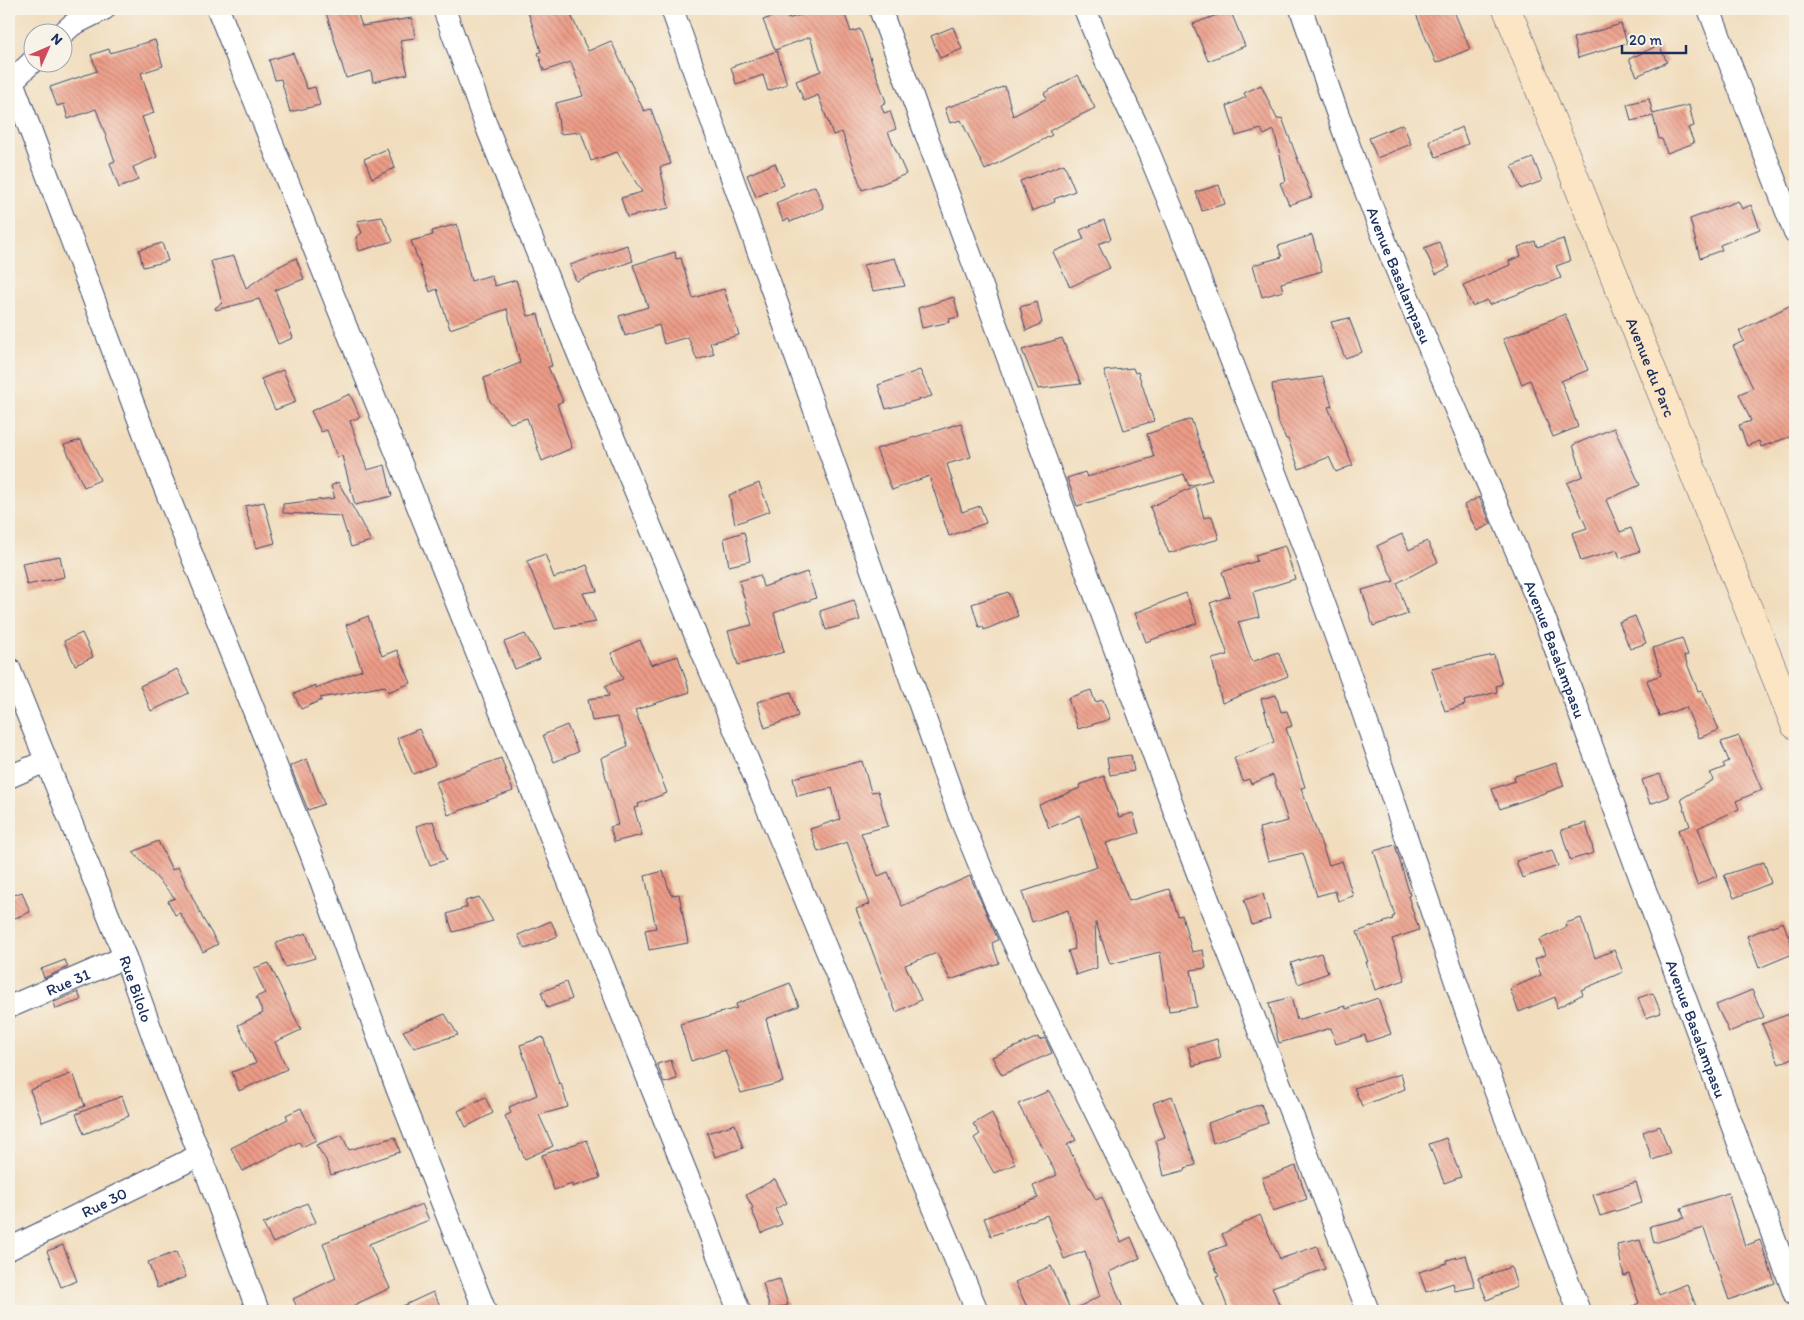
<svg xmlns="http://www.w3.org/2000/svg" width="1804" height="1320" font-family="Itim,sans-serif">
	<style>
		.building { fill: url(#building-back-hatch) }
		.lines { fill: none; stroke-linecap: round; stroke-linejoin: round }
		.street-casing { stroke: #3b496c; stroke-width: 24 }
		.secondary-casing { stroke: #3b496c; stroke-width: 29 }
		.street { stroke: #fff; stroke-width: 22 }
		.secondary { stroke: #fce5c4; stroke-width: 28 }
		.labels { text-anchor: middle; dominant-baseline: central; stroke-width: 4; stroke-linejoin: round; paint-order: stroke }
		.street-label { font-size: 16px; fill: #1b2f5e; stroke: #f7f3e8 }
	</style>
	<defs>
		<pattern id="building-back-hatch" width="6" height="6" patternUnits="userSpaceOnUse" patternTransform="scale(1.25)"><rect width="6" height="6" fill="#ed9c87"/><path d="M-1 5l2 2M0 0l6 6M5-1l2 2" fill="none" stroke="#bf8072"/></pattern>
	</defs>
	<rect width="100%" height="100%" fill="#f7f3e8"/>
	<filter id="ink" filterUnits="userSpaceOnUse"><feTurbulence type="fractalNoise" baseFrequency=".02" numOctaves="2"/><feDisplacementMap in="SourceGraphic" scale="10" xChannelSelector="R" yChannelSelector="G"/><feConvolveMatrix kernelMatrix="1 2 1 2 8 2 1 2 1" color-interpolation-filters="sRGB"/></filter>
	<filter id="wash" filterUnits="userSpaceOnUse"><feTurbulence type="fractalNoise" baseFrequency=".0096" numOctaves="4" result="noise"/><feDisplacementMap in="SourceGraphic" scale="20" xChannelSelector="R" yChannelSelector="G"/><feGaussianBlur stdDeviation="1.12" result="paint"/><feColorMatrix in="noise" values="0 0 0 0 0 0 0 0 0 0 0 0 0 0 0 0 0 1.4 0 .05"/><feComposite in="paint" operator="in"/></filter>
	<g filter="url(#wash)">
		<rect width="100%" height="100%" fill="#f1ddbd"/>
		<g id="blocks">
			<g class="building">
				<polygon points="325,9 356,9 362,26 412,18 415,38 400,40 408,74 373,82 371,71 346,78"/>
				<polygon points="527,9 568,9 588,51 611,41 644,111 651,109 671,164 660,167 669,208 627,217 621,198 642,192 617,152 591,161 581,132 560,134 556,103 583,96 571,62 544,71 538,53 541,51"/>
				<polygon points="819,9 843,9 851,32 860,29 886,102 881,105 884,113 890,111 896,129 888,132 906,174 879,185 879,184 862,190 842,132 833,135 818,95 804,101 796,81 821,71 810,37 775,50 763,20 786,12 788,19"/>
				<polygon points="1414,9 1453,9 1470,49 1436,63"/>
				<polygon points="1230,10 1245,46 1208,61 1193,24"/>
				<polygon points="1621,24 1627,43 1578,58 1573,38"/>
				<polygon points="953,27 962,49 940,58 931,36"/>
				<polygon points="155,40 163,66 141,73 154,113 142,117 157,157 133,167 138,180 119,188 110,163 115,161 96,109 68,119 64,104 57,106 50,87 97,71 91,55 109,49 110,53"/>
				<polygon points="1659,45 1667,62 1637,76 1629,59"/>
				<polygon points="777,51 787,84 768,91 763,75 736,84 731,67"/>
				<polygon points="293,53 307,89 315,87 320,105 290,112 281,79 275,80 269,60"/>
				<polygon points="1078,75 1095,108 1049,131 1052,135 985,170 961,120 950,123 945,108 978,97 1005,86 1013,116 1047,98 1044,93"/>
				<polygon points="1261,85 1277,119 1282,118 1312,197 1289,205 1280,183 1286,181 1274,130 1264,135 1261,129 1236,136 1227,106 1246,97 1244,93"/>
				<polygon points="1649,99 1653,114 1689,105 1694,126 1688,128 1694,143 1667,153 1662,139 1659,139 1653,116 1631,121 1627,104"/>
				<polygon points="1403,124 1411,144 1377,158 1369,138"/>
				<polygon points="1462,127 1468,144 1436,157 1429,141"/>
				<polygon points="387,149 395,168 372,178 364,159"/>
				<polygon points="1533,158 1542,181 1521,189 1512,166"/>
				<polygon points="775,163 784,185 756,197 747,175"/>
				<polygon points="1064,164 1075,191 1054,199 1055,202 1032,211 1020,181"/>
				<polygon points="1219,185 1225,204 1202,211 1196,192"/>
				<polygon points="815,186 824,208 790,222 789,219 783,221 776,203"/>
				<polygon points="1738,201 1742,209 1751,205 1760,229 1720,245 1722,250 1700,258 1690,219"/>
				<polygon points="382,217 393,241 359,251 356,237 362,233 357,221"/>
				<polygon points="1104,220 1111,239 1098,244 1110,268 1070,287 1053,252 1084,239 1080,230"/>
				<polygon points="457,224 471,281 491,275 495,286 516,280 528,316 538,314 552,366 548,367 563,401 557,404 572,448 542,461 527,418 510,423 490,401 484,378 520,363 507,309 450,329 437,289 430,292 411,241 433,235 432,231"/>
				<polygon points="1312,235 1322,271 1281,283 1283,291 1262,297 1253,265 1282,257 1278,246"/>
				<polygon points="1563,239 1570,261 1556,266 1561,278 1489,305 1487,300 1472,306 1463,285 1510,265 1509,261 1521,256 1518,247 1535,241 1537,247"/>
				<polygon points="1439,242 1450,267 1436,274 1424,248"/>
				<polygon points="162,243 168,261 143,267 139,250"/>
				<polygon points="627,245 633,261 576,281 570,265"/>
				<polygon points="675,252 676,259 681,258 693,298 724,289 739,335 710,343 714,354 697,360 688,337 664,344 659,325 625,336 619,316 648,307 633,265"/>
				<polygon points="234,256 246,288 274,269 296,258 304,279 275,290 293,338 278,344 259,299 216,310 215,308 222,303 211,261"/>
				<polygon points="895,258 905,286 873,291 863,265"/>
				<polygon points="954,297 959,317 949,319 950,322 922,328 918,308"/>
				<polygon points="1037,302 1042,323 1026,331 1020,307"/>
				<polygon points="1795,303 1795,435 1761,447 1759,441 1747,446 1739,425 1751,421 1739,394 1753,388 1733,346 1744,341 1739,331"/>
				<polygon points="1565,314 1588,370 1561,381 1578,427 1553,437 1530,380 1522,384 1503,339"/>
				<polygon points="1349,318 1362,352 1345,358 1331,322"/>
				<polygon points="1062,338 1081,384 1038,389 1022,350"/>
				<polygon points="1133,368 1135,373 1138,372 1154,421 1124,430 1104,371"/>
				<polygon points="283,370 296,402 275,410 261,379"/>
				<polygon points="920,370 932,396 886,409 878,385"/>
				<polygon points="1323,377 1332,406 1328,407 1353,465 1336,472 1329,457 1299,469 1288,439 1286,439 1277,419 1272,384"/>
				<polygon points="350,394 360,417 350,421 367,470 385,465 392,496 355,505 342,456 337,457 327,430 321,432 311,411"/>
				<polygon points="1191,419 1212,480 1189,486 1184,474 1077,506 1067,478 1085,472 1087,477 1154,457 1147,434"/>
				<polygon points="961,423 971,457 947,464 962,512 980,506 986,523 949,536 929,476 892,490 876,449"/>
				<polygon points="1614,428 1640,485 1606,500 1620,532 1631,528 1640,551 1620,558 1617,550 1581,561 1572,533 1587,528 1567,483 1583,476 1573,445"/>
				<polygon points="81,440 100,480 84,487 64,445"/>
				<polygon points="338,482 356,513 371,541 351,547 341,516 283,513 283,504 335,498 331,486"/>
				<polygon points="759,483 770,511 735,524 729,495"/>
				<polygon points="1195,486 1204,518 1212,516 1219,539 1169,553 1150,507"/>
				<polygon points="1479,497 1491,524 1477,531 1464,505"/>
				<polygon points="264,502 275,543 256,548 245,506"/>
				<polygon points="744,532 750,561 729,566 724,538"/>
				<polygon points="1402,534 1409,550 1427,541 1438,562 1397,583 1408,614 1373,626 1362,590 1394,581 1377,546"/>
				<polygon points="1285,546 1295,579 1253,592 1259,617 1238,622 1252,662 1278,652 1288,676 1222,703 1212,659 1228,655 1210,603 1230,596 1222,572 1257,561 1255,555"/>
				<polygon points="545,554 554,578 587,565 597,591 583,593 596,622 555,629 527,561"/>
				<polygon points="60,556 64,577 27,585 22,563"/>
				<polygon points="807,572 816,598 774,613 784,652 738,665 728,631 752,625 739,581 760,575 763,587"/>
				<polygon points="1008,592 1018,616 984,630 983,626 979,627 972,604"/>
				<polygon points="1186,593 1197,623 1146,642 1135,613"/>
				<polygon points="854,600 860,620 826,630 820,611"/>
				<polygon points="368,616 382,656 397,650 411,683 388,692 385,686 320,698 322,700 301,709 294,694 315,685 316,688 362,670 346,625"/>
				<polygon points="1635,616 1646,643 1630,649 1619,622"/>
				<polygon points="82,633 93,657 75,665 64,641"/>
				<polygon points="525,634 540,659 515,669 504,642"/>
				<polygon points="1682,638 1688,655 1684,656 1698,691 1702,690 1719,730 1699,738 1686,707 1659,716 1647,680 1661,675 1653,648"/>
				<polygon points="640,640 651,665 678,656 690,692 635,710 667,793 638,804 639,807 634,808 642,835 614,842 610,827 618,825 601,758 628,746 617,717 592,721 588,699 609,696 605,686 623,679 611,653"/>
				<polygon points="1494,655 1502,684 1496,686 1497,692 1464,701 1465,705 1445,711 1431,668"/>
				<polygon points="177,669 189,693 151,711 140,686"/>
				<polygon points="1091,690 1095,702 1103,700 1110,719 1078,729 1068,698"/>
				<polygon points="791,692 798,716 765,728 757,702"/>
				<polygon points="1276,695 1281,712 1287,711 1292,726 1286,728 1305,787 1301,788 1329,865 1342,861 1353,896 1338,901 1335,891 1317,896 1303,853 1268,861 1259,828 1288,821 1273,775 1251,784 1249,779 1243,781 1234,758 1274,742 1261,699"/>
				<polygon points="567,725 578,752 554,762 543,735"/>
				<polygon points="419,729 435,765 413,774 397,738"/>
				<polygon points="1739,736 1762,790 1736,801 1739,809 1698,828 1717,876 1697,885 1678,830 1690,826 1681,799 1713,780 1710,773 1725,767 1723,764 1729,761 1721,742"/>
				<polygon points="1131,755 1134,771 1110,775 1107,758"/>
				<polygon points="501,758 513,791 448,815 436,782"/>
				<polygon points="307,759 324,804 308,810 290,766"/>
				<polygon points="862,761 871,792 878,791 888,826 861,833 878,876 888,872 902,906 970,876 998,940 992,943 999,963 950,980 937,953 905,965 921,1000 896,1012 856,909 870,904 847,842 818,852 810,829 840,819 832,788 797,796 793,778"/>
				<polygon points="1556,763 1564,786 1500,809 1492,789 1515,781 1514,777 1515,776"/>
				<polygon points="1660,774 1669,797 1650,804 1642,780"/>
				<polygon points="1104,776 1119,817 1133,813 1139,833 1106,843 1129,901 1169,889 1178,916 1182,915 1192,952 1203,950 1206,968 1191,970 1197,1007 1169,1011 1160,952 1110,964 1096,923 1095,923 1097,968 1076,975 1068,951 1075,949 1068,910 1032,922 1022,892 1097,867 1080,815 1049,828 1039,805 1080,788 1079,785"/>
				<polygon points="433,821 446,860 430,865 416,826"/>
				<polygon points="1586,823 1594,853 1570,860 1561,830"/>
				<polygon points="158,841 172,870 178,867 203,919 218,944 203,952 180,913 175,915 168,901 175,898 133,852"/>
				<polygon points="1395,845 1410,895 1408,896 1419,930 1392,939 1405,980 1375,990 1366,962 1368,962 1357,932 1393,919 1392,917 1395,916 1374,851"/>
				<polygon points="1552,850 1558,866 1522,878 1516,861"/>
				<polygon points="1764,862 1771,883 1734,898 1724,875"/>
				<polygon points="663,871 671,895 679,894 688,943 649,950 645,930 656,928 645,876"/>
				<polygon points="22,892 30,912 15,918 9,903 9,897"/>
				<polygon points="1263,894 1270,919 1252,925 1244,900"/>
				<polygon points="479,897 493,921 453,932 447,914 467,907 465,901"/>
				<polygon points="1581,918 1595,958 1614,950 1623,972 1581,990 1583,994 1557,1008 1555,997 1519,1012 1510,989 1541,975 1535,959 1545,955 1539,940 1567,927 1566,923"/>
				<polygon points="551,921 558,936 525,949 518,935"/>
				<polygon points="1783,922 1795,953 1759,968 1747,936"/>
				<polygon points="306,933 315,958 285,967 276,943"/>
				<polygon points="1321,953 1328,973 1298,984 1291,963"/>
				<polygon points="65,960 68,967 44,978 41,969"/>
				<polygon points="269,963 301,1030 275,1042 287,1069 239,1091 232,1072 256,1063 238,1025 263,1013 256,997 265,993 254,968"/>
				<polygon points="566,982 572,999 547,1008 541,992"/>
				<polygon points="790,983 799,1006 766,1019 783,1082 741,1093 725,1050 691,1061 680,1024 737,1008 736,1004"/>
				<polygon points="1752,990 1764,1017 1729,1032 1716,1005"/>
				<polygon points="78,992 81,1000 56,1009 54,1002"/>
				<polygon points="1653,993 1661,1013 1646,1018 1638,998"/>
				<polygon points="1291,997 1297,1020 1345,1006 1346,1009 1378,998 1391,1034 1367,1042 1365,1035 1336,1044 1331,1028 1279,1043 1269,1003"/>
				<polygon points="1795,1012 1795,1057 1779,1064 1762,1024"/>
				<polygon points="445,1014 458,1035 414,1048 403,1031"/>
				<polygon points="543,1037 559,1084 561,1083 568,1107 539,1115 553,1146 525,1159 505,1116 511,1113 509,1107 537,1095 520,1045"/>
				<polygon points="1038,1037 1039,1040 1045,1038 1052,1053 1002,1075 992,1057"/>
				<polygon points="1217,1039 1221,1058 1193,1066 1188,1047"/>
				<polygon points="671,1060 677,1079 664,1083 657,1064"/>
				<polygon points="73,1073 85,1106 42,1122 30,1090"/>
				<polygon points="1401,1074 1405,1089 1362,1106 1354,1088"/>
				<polygon points="1049,1091 1076,1140 1067,1145 1096,1200 1102,1197 1121,1242 1131,1237 1140,1258 1109,1272 1124,1311 1071,1311 1100,1296 1085,1251 1064,1259 1047,1215 991,1236 984,1218 1038,1198 1033,1186 1057,1175 1018,1104"/>
				<polygon points="122,1096 129,1116 84,1134 76,1114"/>
				<polygon points="1172,1096 1196,1165 1185,1168 1186,1170 1164,1176 1156,1140 1165,1137 1153,1103"/>
				<polygon points="485,1097 493,1113 466,1127 458,1111"/>
				<polygon points="1261,1104 1268,1123 1213,1143 1208,1123"/>
				<polygon points="301,1108 316,1140 302,1147 299,1142 243,1171 231,1148 288,1119 286,1115"/>
				<polygon points="992,1113 1015,1164 994,1173 974,1138 980,1134 973,1124"/>
				<polygon points="735,1124 743,1148 715,1157 707,1133"/>
				<polygon points="1660,1126 1670,1154 1652,1160 1643,1132"/>
				<polygon points="342,1135 349,1150 395,1137 400,1152 331,1175 326,1160 316,1145"/>
				<polygon points="1446,1138 1461,1177 1444,1183 1429,1144"/>
				<polygon points="587,1140 600,1178 572,1187 572,1184 554,1190 542,1155"/>
				<polygon points="1296,1166 1307,1199 1273,1211 1262,1178"/>
				<polygon points="775,1179 787,1203 775,1209 782,1224 762,1233 751,1209 753,1208 746,1195"/>
				<polygon points="1636,1182 1642,1203 1600,1216 1593,1195"/>
				<polygon points="1728,1193 1745,1246 1760,1240 1775,1283 1729,1300 1704,1228 1654,1243 1650,1226 1684,1218 1681,1208"/>
				<polygon points="307,1203 316,1222 273,1243 263,1224"/>
				<polygon points="422,1204 429,1220 369,1244 390,1288 350,1307 352,1311 299,1311 293,1299 336,1278 323,1243"/>
				<polygon points="1260,1215 1280,1259 1317,1246 1325,1269 1272,1287 1282,1311 1229,1311 1216,1277 1219,1276 1208,1252 1227,1245 1222,1234"/>
				<polygon points="1640,1240 1659,1295 1687,1284 1696,1306 1684,1311 1679,1311 1677,1306 1665,1310 1665,1311 1630,1311 1629,1308 1639,1303 1629,1274 1624,1276 1617,1245"/>
				<polygon points="63,1245 77,1281 61,1287 47,1251"/>
				<polygon points="176,1252 186,1277 157,1288 148,1262"/>
				<polygon points="1466,1255 1475,1287 1455,1291 1453,1283 1426,1292 1419,1272 1447,1263 1447,1260"/>
				<polygon points="1051,1266 1071,1311 1029,1311 1015,1282"/>
				<polygon points="1511,1267 1517,1287 1487,1300 1478,1278"/>
				<polygon points="780,1279 788,1305 770,1310 763,1283"/>
				<polygon points="433,1292 443,1311 392,1311"/>
			</g>
		</g>
	</g>
	<g filter="url(#ink)">
		<use href="#blocks" fill-opacity="0" stroke="#3b496c" stroke-width="1"/>
		<g class="lines">
			<defs>
				<g id="street">
					<polyline points="218,9 699,1205 739,1311"/>
					<polyline points="444,9 484,120 566,324 977,1311"/>
					<polyline points="672,9 960,817 995,902 1031,980 1193,1311"/>
					<polyline points="880,9 1190,853 1368,1311"/>
					<polyline points="1085,9 1105,59 1144,141 1182,233 1303,545 1362,709 1475,1037 1579,1311"/>
					<path id="s1" d="M1301,9C1331,96 1361,183 1396,268C1443,383 1495,497 1542,612L1795,1295"/>
					<polyline points="1709,9 1795,233"/>
					<polyline points="62,34 72,25 104,9"/>
					<polyline points="12,81 159,473 312,856 397,1088 485,1311"/>
					<polyline points="9,84 32,62"/>
					<path id="s2" d="M9,668L125,957L157,1047L200,1155L258,1311"/>
					<polyline points="9,777 46,761"/>
					<path id="s3" d="M9,1007L125,957"/>
					<path id="s4" d="M9,1249L200,1155"/>
				</g>
				<g id="secondary">
					<path id="s5" d="M1507,9L1795,725"/>
				</g>
			</defs>
			<use href="#street" class="street-casing"/>
			<use href="#secondary" class="secondary-casing"/>
			<use href="#street" class="street"/>
			<use href="#secondary" class="secondary"/>
		</g>
	</g>
	<g class="labels">
		<g class="street-label">
			<text stroke="none"><textPath href="#s1" startOffset="284">Avenue Basalampasu</textPath></text>
			<text stroke="none"><textPath href="#s5" startOffset="386">Avenue du Parc</textPath></text>
			<text stroke="none"><textPath href="#s1" startOffset="689">Avenue Basalampasu</textPath></text>
			<text stroke="none"><textPath href="#s3" startOffset="64">Rue 31</textPath></text>
			<text stroke="none"><textPath href="#s2" startOffset="345">Rue Bilolo</textPath></text>
			<text stroke="none"><textPath href="#s1" startOffset="1094">Avenue Basalampasu</textPath></text>
			<text stroke="none"><textPath href="#s4" startOffset="106">Rue 30</textPath></text>
		</g>
	</g>
	<rect width="1804" height="1320" fill="none" stroke="#f7f3e8" stroke-width="30"/>
	<g transform="translate(48 48) rotate(45)"><circle r="24" fill="#f7f3e8" stroke="#9fa5b1"/>
	<path d="M0-4L9 19L0 12L-9 19Z" fill="#d1495b"/>
	<text y="-8" font-size="14" font-weight="bold" text-anchor="middle" fill="#1b2f5e">N</text>
	</g>
	<path d="M1622 45v8h64v-8" fill="none" stroke="#1b2f5e" stroke-width="2.5"/>
	<text x="1629" y="45" font-size="15" fill="#1b2f5e" stroke="#f7f3e8" stroke-width="4" paint-order="stroke">20 m</text>
</svg>
